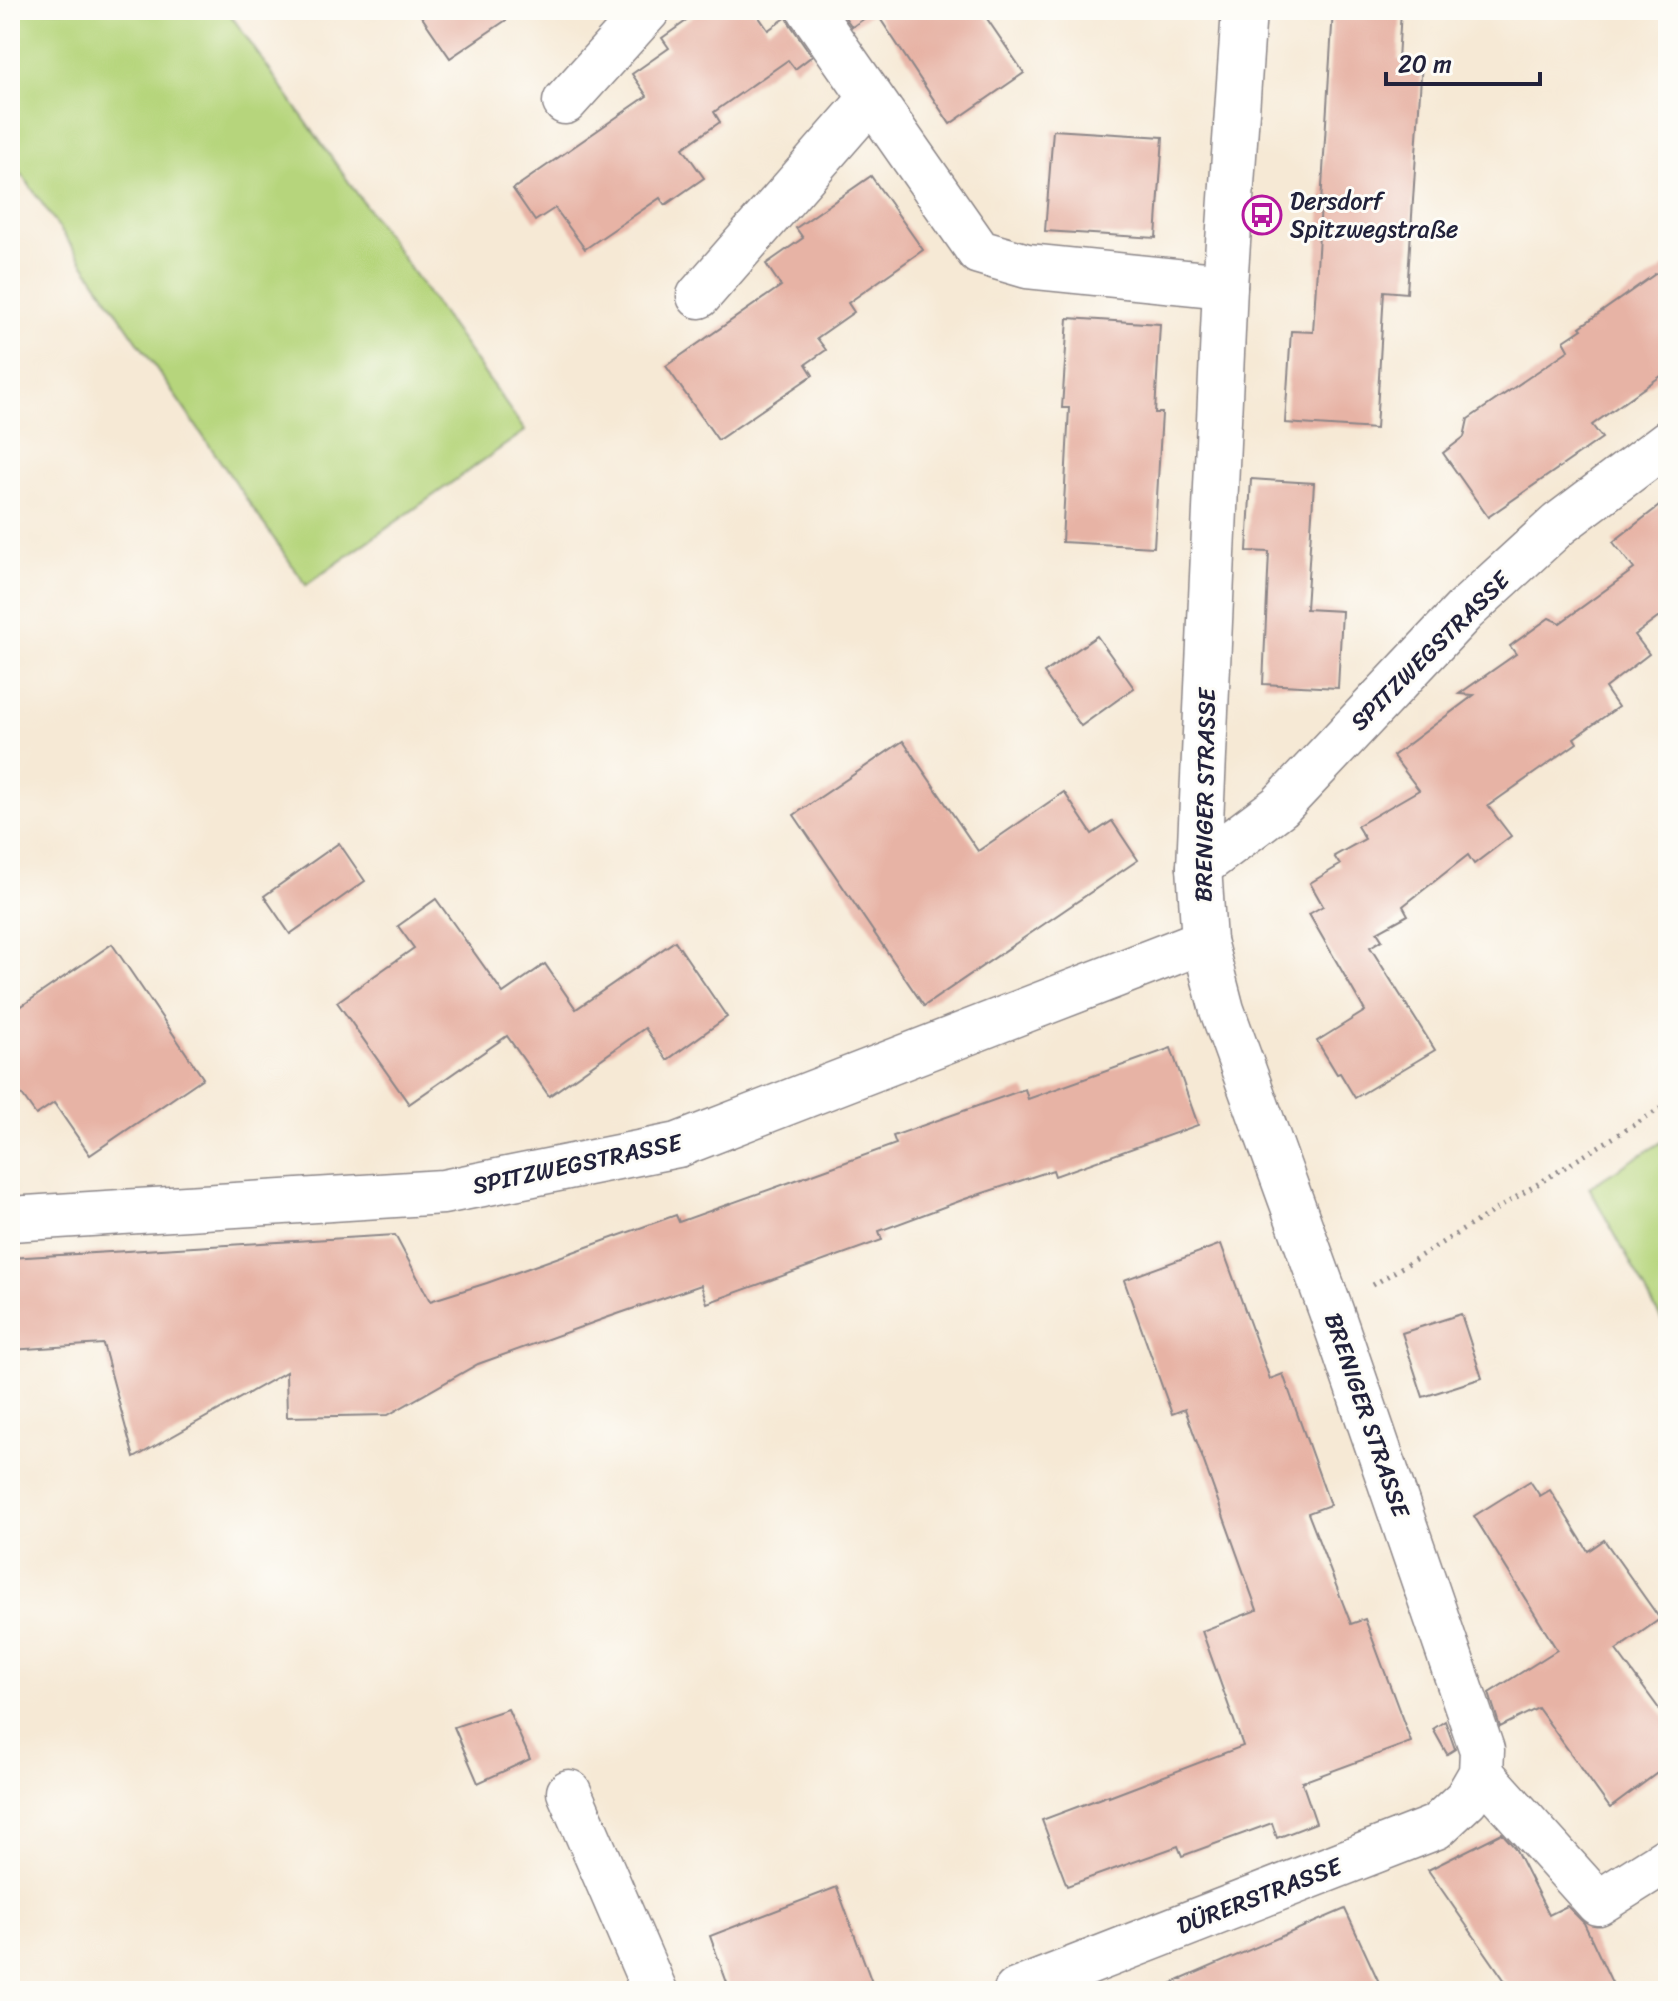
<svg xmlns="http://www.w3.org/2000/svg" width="1678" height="2001" font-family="Sriracha,sans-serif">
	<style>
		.green { fill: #b6d57c; stroke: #6c7c5c; stroke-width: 2 }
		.building { fill: #e7b3a5 }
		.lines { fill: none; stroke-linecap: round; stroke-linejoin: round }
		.minor-casing { stroke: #8c8688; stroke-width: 47 }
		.path { stroke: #8c8688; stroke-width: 5; stroke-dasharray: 2 6; stroke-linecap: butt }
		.minor { stroke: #fff; stroke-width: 44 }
		.labels { text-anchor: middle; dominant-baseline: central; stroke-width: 6; stroke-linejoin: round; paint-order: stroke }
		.poi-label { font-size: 24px; fill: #22223b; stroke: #fdfcf7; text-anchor: start }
		.street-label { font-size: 24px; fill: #22223b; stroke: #fdfcf7 }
	</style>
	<rect width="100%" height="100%" fill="#fdfcf7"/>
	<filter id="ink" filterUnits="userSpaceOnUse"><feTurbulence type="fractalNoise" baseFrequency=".0125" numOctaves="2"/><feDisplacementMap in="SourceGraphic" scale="16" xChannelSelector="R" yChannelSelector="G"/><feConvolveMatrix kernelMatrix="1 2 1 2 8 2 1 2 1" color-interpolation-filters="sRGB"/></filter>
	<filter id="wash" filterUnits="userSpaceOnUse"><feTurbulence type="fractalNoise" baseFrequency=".006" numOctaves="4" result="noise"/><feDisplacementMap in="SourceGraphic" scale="32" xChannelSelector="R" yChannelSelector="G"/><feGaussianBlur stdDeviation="1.8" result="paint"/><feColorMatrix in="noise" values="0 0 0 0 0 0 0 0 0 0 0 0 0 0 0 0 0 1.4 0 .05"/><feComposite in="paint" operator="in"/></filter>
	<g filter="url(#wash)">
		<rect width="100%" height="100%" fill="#f6e9d5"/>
		<g class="green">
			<polygon points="10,10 227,10 525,431 306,585 10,157"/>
			<polygon points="1668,1138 1668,1332 1589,1187"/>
		</g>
		<g id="blocks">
			<g class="building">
				<polygon points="417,10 521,10 450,58"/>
				<polygon points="702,10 754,10 768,30 787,17 790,24 812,56 795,69 788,60 714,112 720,122 683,148 704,178 665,205 660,198 585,249 555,208 535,221 513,189 647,96 632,74 669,48 662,38"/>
				<polygon points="840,10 981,10 1024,73 950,124 875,11 852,27"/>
				<polygon points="1333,10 1401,10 1398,60 1422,61 1407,293 1384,291 1376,429 1285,423 1291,331 1313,332"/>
				<polygon points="1053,130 1163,137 1156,238 1045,231"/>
				<polygon points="871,176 923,250 848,303 854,312 817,338 826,350 806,364 813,375 718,440 666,366 781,286 766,264 803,238 796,228"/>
				<polygon points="1668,265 1668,371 1592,425 1602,438 1488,517 1443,453 1464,437 1468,419 1569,350 1564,341 1582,329 1580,327"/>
				<polygon points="1068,318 1160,324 1155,413 1162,413 1154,547 1062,542 1069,408 1062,408"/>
				<polygon points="1251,479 1314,483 1306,609 1342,611 1338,688 1263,684 1269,552 1247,551"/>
				<polygon points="1668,499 1668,612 1667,611 1635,635 1649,654 1605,688 1618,707 1574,738 1577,743 1488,806 1511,836 1474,864 1468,855 1403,906 1408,915 1377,932 1382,940 1370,947 1435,1050 1355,1098 1340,1073 1337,1074 1317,1041 1365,1011 1309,914 1323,906 1310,883 1340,865 1334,856 1365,839 1357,826 1419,790 1393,756 1474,695 1459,694 1516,654 1510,646 1549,618 1560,623 1634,569 1613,542"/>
				<polygon points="1097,636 1134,688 1081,726 1044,673"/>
				<polygon points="903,741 978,851 1064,792 1092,834 1112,821 1138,860 924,1006 794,815"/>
				<polygon points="339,843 365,881 290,934 264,896"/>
				<polygon points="436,899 503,993 545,964 576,1009 675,941 727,1017 667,1060 645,1028 549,1096 507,1036 409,1104 337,1002 414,948 398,926"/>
				<polygon points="112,944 203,1078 90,1155 54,1103 36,1115 10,1078 10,1014"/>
				<polygon points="1171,1048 1198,1125 1055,1176 1053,1170 965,1199 879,1231 882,1240 707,1303 701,1285 606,1318 478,1364 388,1415 287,1417 286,1372 134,1458 103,1344 10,1350 10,1258 395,1235 430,1301 487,1283 676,1215 679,1222 810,1175 896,1144 893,1136 1025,1089 1028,1099"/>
				<polygon points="1221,1244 1270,1379 1283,1374 1330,1505 1308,1513 1351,1624 1365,1619 1411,1742 1302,1782 1316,1823 1277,1838 1272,1823 1182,1856 1178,1846 1067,1886 1042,1820 1109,1795 1109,1797 1243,1746 1202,1631 1257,1610 1185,1409 1172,1414 1124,1280"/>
				<polygon points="1461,1314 1482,1378 1423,1397 1402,1333"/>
				<polygon points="1530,1481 1540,1496 1550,1490 1588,1551 1604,1540 1660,1619 1616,1650 1668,1721 1668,1765 1610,1808 1538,1708 1500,1727 1489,1693 1557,1650 1474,1516"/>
				<polygon points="508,1709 530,1759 478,1783 454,1727"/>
				<polygon points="1445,1721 1455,1749 1447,1754 1433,1729"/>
				<polygon points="1502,1833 1515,1848 1549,1915 1567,1906 1584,1923 1616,1991 1512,1991 1428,1870"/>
				<polygon points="837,1887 875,1991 730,1991 710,1936"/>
				<polygon points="1345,1909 1383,1991 1154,1991"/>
			</g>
		</g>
	</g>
	<g filter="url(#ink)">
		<use href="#blocks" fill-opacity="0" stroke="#8c8688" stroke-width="2"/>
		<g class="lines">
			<defs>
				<g id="minor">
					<polyline points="810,10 979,252 1027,266 1225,286"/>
					<polyline points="565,102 648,10"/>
					<polyline points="699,296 871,99"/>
					<polyline points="1199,867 1280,806 1464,611 1559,524 1668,442"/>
					<polyline points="10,1219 443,1192 678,1145 1204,941"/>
					<polyline points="1481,1773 1598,1903 1668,1859"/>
					<polyline points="569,1792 655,1991"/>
					<polyline points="1016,1991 1436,1827 1466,1799 1481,1773 1482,1750 1331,1311 1222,1010 1204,941 1199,867 1225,286 1244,10"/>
				</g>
			</defs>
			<use href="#minor" class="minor-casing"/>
			<polyline class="path" points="1373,1285 1668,1104"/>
			<use href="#minor" class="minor"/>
		</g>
	</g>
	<defs>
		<symbol id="bus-ring" viewBox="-11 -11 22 22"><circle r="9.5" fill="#fdfcf7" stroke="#b5179e" stroke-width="1.5"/><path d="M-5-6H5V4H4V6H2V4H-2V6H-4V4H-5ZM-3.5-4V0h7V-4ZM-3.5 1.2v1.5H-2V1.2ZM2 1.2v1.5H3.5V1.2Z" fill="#b5179e"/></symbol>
	</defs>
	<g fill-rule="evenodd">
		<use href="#bus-ring" x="1240" y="193" width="44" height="44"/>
	</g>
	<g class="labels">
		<g class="poi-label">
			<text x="1290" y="201">Dersdorf<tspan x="1290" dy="28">Spitzwegstraße</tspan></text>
		</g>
		<g class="street-label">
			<text transform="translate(1430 651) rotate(-45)">SPITZWEGSTRASSE</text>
			<text transform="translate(1205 795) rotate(-89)">BRENIGER STRASSE</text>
			<text transform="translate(577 1164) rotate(-12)">SPITZWEGSTRASSE</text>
			<text transform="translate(1367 1415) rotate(71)">BRENIGER STRASSE</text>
			<text transform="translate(1259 1896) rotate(-21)">DÜRERSTRASSE</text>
		</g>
	</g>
	<rect width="1678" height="2001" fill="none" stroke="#fdfcf7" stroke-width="40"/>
	<path d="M1386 72v12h154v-12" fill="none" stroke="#22223b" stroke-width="4"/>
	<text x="1398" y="72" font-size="24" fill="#22223b" stroke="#fdfcf7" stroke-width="6" paint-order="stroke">20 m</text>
</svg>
